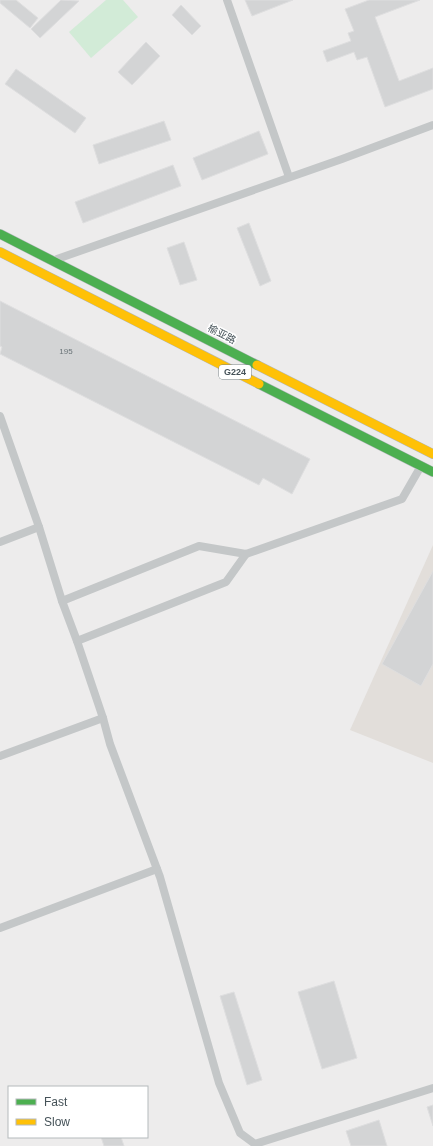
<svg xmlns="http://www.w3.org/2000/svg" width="433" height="1146" font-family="Helvetica,'Noto Sans SC',sans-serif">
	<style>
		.commercial { fill: #e2deda }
		.green { fill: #d2ebd7 }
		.building { fill: #d3d4d5; stroke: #dededf }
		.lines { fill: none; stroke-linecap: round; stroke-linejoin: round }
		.fast-casing { stroke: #b2b7bb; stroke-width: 10 }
		.slow-casing { stroke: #b2b7bb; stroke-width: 10 }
		.lane { stroke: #c4c7c8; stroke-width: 8 }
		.fast { stroke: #4caf50; stroke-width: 9 }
		.slow { stroke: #ffc107; stroke-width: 9 }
		.labels { text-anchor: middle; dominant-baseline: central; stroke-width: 3; stroke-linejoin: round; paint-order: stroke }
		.number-label { font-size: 8px; fill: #6a7478 }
		.shield { fill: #fff; stroke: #7d868a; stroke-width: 1 }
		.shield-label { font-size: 9px; font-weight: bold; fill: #455258 }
		.street-label { font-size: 10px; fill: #455258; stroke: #fff }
	</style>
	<rect width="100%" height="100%" fill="#edecec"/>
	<polygon class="commercial" points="433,545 433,763 350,730"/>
	<polygon class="green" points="106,0 123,0 138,17 91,58 69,32"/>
	<g class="building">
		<polygon points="0,0 16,0 38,18 30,28 0,3"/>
		<polygon points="61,0 79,1 40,38 31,29"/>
		<polygon points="245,0 293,0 252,16"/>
		<polygon points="369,0 420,0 375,17 399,81 433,68 433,89 385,107 367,57 357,60 354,52 327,62 323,51 351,41 348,33 354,31 345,9"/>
		<polygon points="181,5 201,26 192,35 172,15"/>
		<polygon points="146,42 160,56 132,85 118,72"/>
		<polygon points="16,69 86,118 75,133 5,84"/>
		<polygon points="164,121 171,140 99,164 93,145"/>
		<polygon points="259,131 268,154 202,180 193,158"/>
		<polygon points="173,165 181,186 83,223 75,202"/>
		<polygon points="249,223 271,281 260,286 237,228"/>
		<polygon points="184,242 197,280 180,285 167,248"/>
		<polygon points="0,301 310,459 292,494 263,478 259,485 0,354 2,347 0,346"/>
		<polygon points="433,571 433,664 421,686 382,664"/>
		<polygon points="334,981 357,1058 322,1069 298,992"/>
		<polygon points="234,992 262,1080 247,1085 220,996"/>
		<polygon points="433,1105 433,1126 427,1107"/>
		<polygon points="379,1120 387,1146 351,1146 346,1131"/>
		<polygon points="101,1137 121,1137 124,1146 104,1146"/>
	</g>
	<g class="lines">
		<defs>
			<g id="fast">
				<polyline points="0,234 257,365"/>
				<polyline points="259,384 433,472"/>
			</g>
			<g id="slow">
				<polyline points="0,252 259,384"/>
				<polyline points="257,365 433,454"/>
			</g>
		</defs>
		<use href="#fast" class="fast-casing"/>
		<use href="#slow" class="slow-casing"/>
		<g class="lane">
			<polyline points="227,0 289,177"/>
			<polyline points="57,259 342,159 433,125"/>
			<polyline points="0,416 39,527 62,601 77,641 103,718 110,744 160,877 219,1083 240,1133 255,1144 433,1088"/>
			<polyline points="0,542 39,527"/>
			<polyline points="62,601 199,546 246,554 402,499 421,466"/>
			<polyline points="77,641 226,582 246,554"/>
			<polyline points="0,756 103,718"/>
			<polyline points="0,928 157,869"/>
		</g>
		<use href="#fast" class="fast"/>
		<use href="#slow" class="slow"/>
	</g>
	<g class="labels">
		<g class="number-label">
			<text x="66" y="351">195</text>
		</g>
		<rect class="shield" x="219" y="365" width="32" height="14" rx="3"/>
		<g class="shield-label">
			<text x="235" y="372">G224</text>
		</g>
		<g class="street-label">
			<text transform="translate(222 334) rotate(27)">榆亚路</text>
		</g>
	</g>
	<rect x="8" y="1086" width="140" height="52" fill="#ffffff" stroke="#b5babc"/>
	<rect x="16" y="1099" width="20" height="6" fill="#4caf50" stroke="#b5babc"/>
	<text x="44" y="1106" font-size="12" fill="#455258">Fast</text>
	<rect x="16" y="1119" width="20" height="6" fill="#ffc107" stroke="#b5babc"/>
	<text x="44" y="1126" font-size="12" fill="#455258">Slow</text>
</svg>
